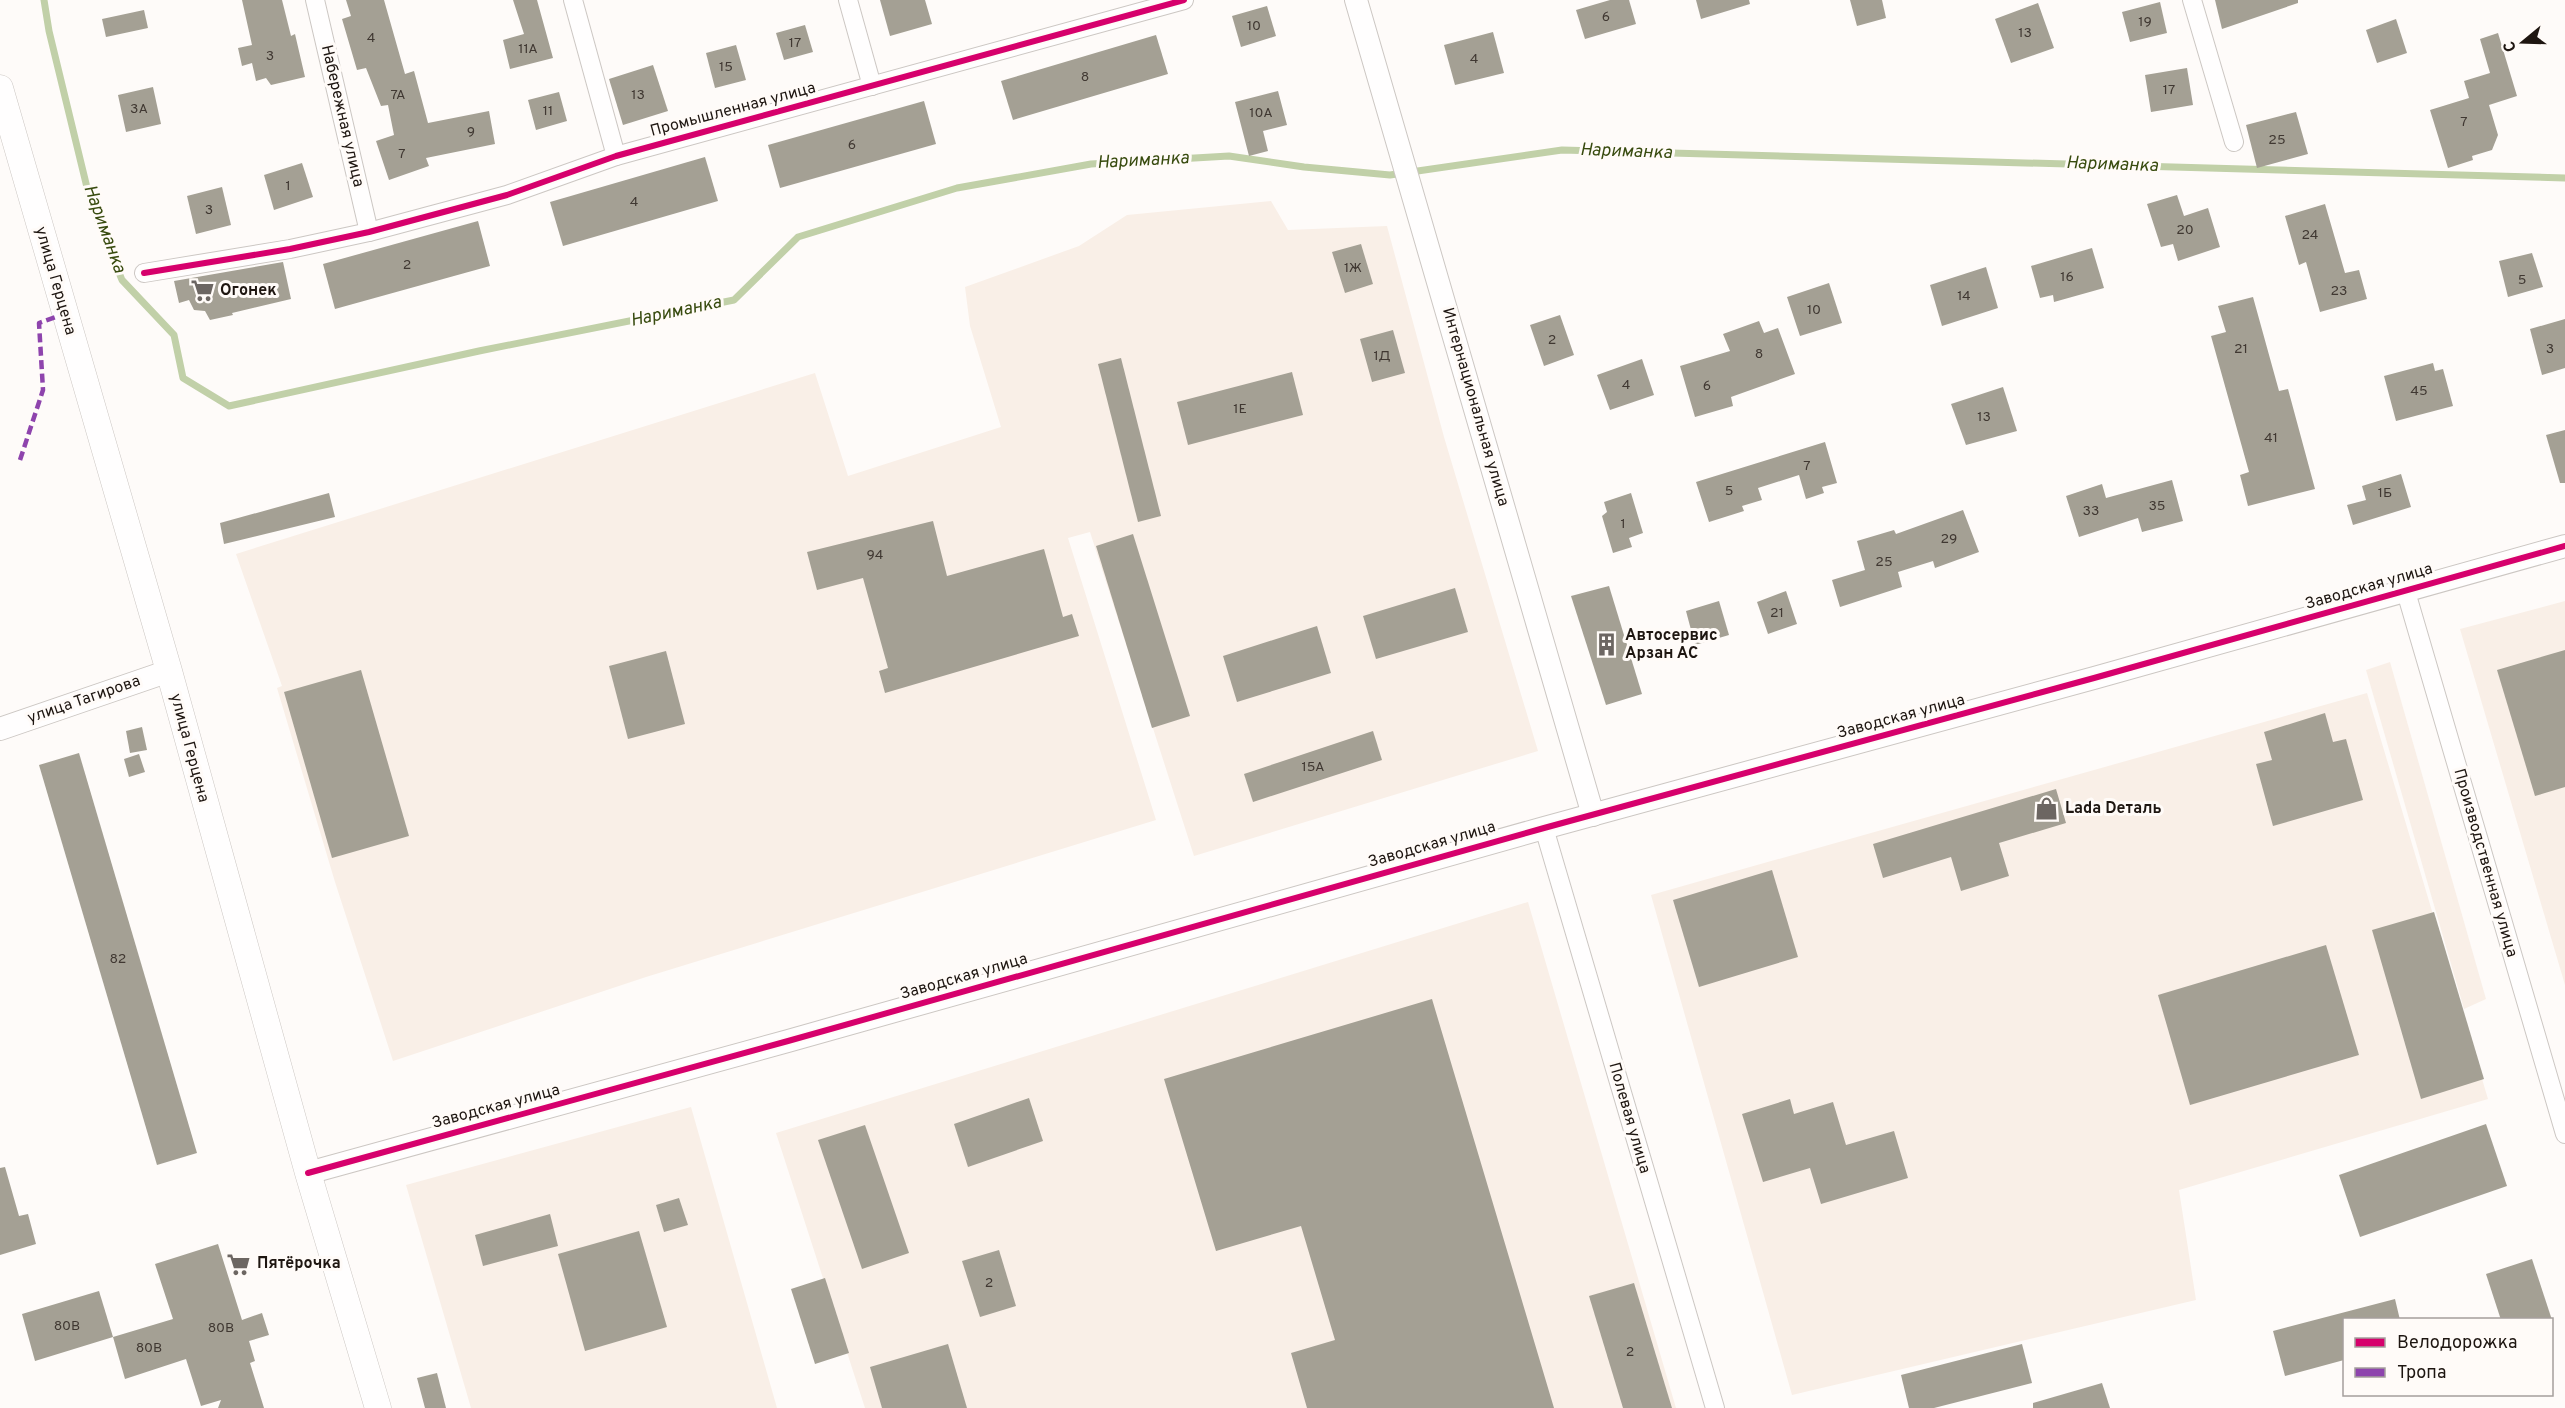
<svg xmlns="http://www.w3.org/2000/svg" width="2565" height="1408" font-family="Overpass,sans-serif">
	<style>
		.built { fill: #f9efe7 }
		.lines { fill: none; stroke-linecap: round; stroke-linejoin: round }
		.stream { stroke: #c1d0a8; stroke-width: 7 }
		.building { fill: #a4a094 }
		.minor-casing { stroke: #ccc7c3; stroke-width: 20 }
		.tertiary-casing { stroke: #ccc7c3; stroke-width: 24 }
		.secondary-casing { stroke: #ccc7c3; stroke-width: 27 }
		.minor { stroke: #fffefe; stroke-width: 18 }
		.tertiary { stroke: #fffefe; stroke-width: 22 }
		.secondary { stroke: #fffefe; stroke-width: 26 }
		.quiet { stroke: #8e44ad; stroke-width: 4.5; stroke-dasharray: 9 4.5; stroke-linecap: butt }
		.cycleway-casing { stroke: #fffbf8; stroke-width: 10 }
		.cycleway { stroke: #d6006c; stroke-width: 6 }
		.labels { text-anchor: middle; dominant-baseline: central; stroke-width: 6; stroke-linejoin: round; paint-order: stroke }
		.number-label { font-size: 14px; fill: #403832 }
		.street-label { font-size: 16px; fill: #1e1611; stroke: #fffbf8 }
		.poi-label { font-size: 16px; font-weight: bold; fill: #1e1611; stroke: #fffbf8; text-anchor: start }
		.water-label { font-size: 18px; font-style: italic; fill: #384b0f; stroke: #fffbf8 }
	</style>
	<rect width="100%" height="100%" fill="#fefbf9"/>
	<g class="built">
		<polygon points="1271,201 1288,230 1387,226 1444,437 1538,751 1194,856 1090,532 1068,538 1156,820 646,977 393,1061 335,882 277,688 282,686 236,554 815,373 848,476 1001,427 970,326 965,287 1079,246 1127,215"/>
		<polygon points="2565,601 2565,985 2460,629"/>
		<polygon points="2390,662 2486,999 2464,1009 2366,670"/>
		<polygon points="2367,693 2488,1099 2179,1190 2196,1300 1792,1395 1651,895"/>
		<polygon points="1528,902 1676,1408 865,1408 776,1133"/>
		<polygon points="691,1107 777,1408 471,1408 406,1185"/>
	</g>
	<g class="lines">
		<polyline class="stream" points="44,0 49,31 91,204 122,280 174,335 183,378 229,406 479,351 734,300 798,237 957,188 1091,164 1229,156 1304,167 1390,175 1562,150 2565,178"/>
	</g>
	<g class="building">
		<polygon points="242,0 282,0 291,36 295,34 305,77 271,85 266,78 256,81 252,63 242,66 238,48 252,45"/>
		<polygon points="346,0 384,0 405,74 414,71 428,123 489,111 495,144 426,158 429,166 389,180 376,141 394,135 388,105 381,106 366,68 357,70 342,19 351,16"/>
		<polygon points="513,0 537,0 553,58 510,69 503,40 524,34"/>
		<polygon points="880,0 925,0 932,24 890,36"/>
		<polygon points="1610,0 1629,0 1636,24 1585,39 1576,10"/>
		<polygon points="1696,0 1749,0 1750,4 1701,19"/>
		<polygon points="1850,0 1882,0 1886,18 1857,26"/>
		<polygon points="2215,0 2298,0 2298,3 2222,29"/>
		<polygon points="2160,2 2167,33 2130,42 2122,12"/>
		<polygon points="2038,3 2054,48 2011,63 1995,19"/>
		<polygon points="1267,6 1276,36 1241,47 1232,16"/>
		<polygon points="144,10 148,28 106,37 102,19"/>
		<polygon points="2396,19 2407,53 2377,63 2366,30"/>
		<polygon points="805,25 813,52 784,60 776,33"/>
		<polygon points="1493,32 1504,73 1455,85 1444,45"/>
		<polygon points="2498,33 2517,96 2489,105 2498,135 2492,150 2472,156 2473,160 2448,168 2430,110 2469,98 2464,81 2490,73 2480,39"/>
		<polygon points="1156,35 1168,74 1013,120 1001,81"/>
		<polygon points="736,45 746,80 715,88 706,53"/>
		<polygon points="653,65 668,111 623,125 609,79"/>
		<polygon points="2187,68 2193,105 2151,112 2145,75"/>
		<polygon points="153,87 161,124 126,132 118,95"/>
		<polygon points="1278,91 1287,125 1263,131 1268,151 1249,156 1235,102"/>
		<polygon points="559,92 567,121 536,130 528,100"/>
		<polygon points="924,101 936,144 780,188 768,145"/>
		<polygon points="2296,112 2308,154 2257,168 2246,125"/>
		<polygon points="705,157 718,201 563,246 550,202"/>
		<polygon points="302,163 313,197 274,210 264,175"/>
		<polygon points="222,187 231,225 196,234 187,196"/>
		<polygon points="2177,195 2184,216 2208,208 2220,247 2178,261 2173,244 2161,247 2147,204"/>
		<polygon points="2325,204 2345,273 2359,270 2367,299 2320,312 2306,262 2299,265 2285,216"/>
		<polygon points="478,221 490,266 335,309 323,264"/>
		<polygon points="1361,244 1373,284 1345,293 1332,252"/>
		<polygon points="2092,248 2104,288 2054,302 2053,295 2040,298 2031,266"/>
		<polygon points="2532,253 2543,287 2508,297 2499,261"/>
		<polygon points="283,262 291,299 232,313 233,315 210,320 205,311 194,310 189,300 179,303 174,281"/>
		<polygon points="1986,267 1998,308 1942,326 1930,285"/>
		<polygon points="1829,283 1842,323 1800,336 1787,297"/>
		<polygon points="2253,297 2279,391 2288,389 2315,489 2248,506 2240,475 2249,472 2211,336 2226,332 2218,306"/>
		<polygon points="1560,315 1574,355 1544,366 1530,325"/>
		<polygon points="2565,319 2565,368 2542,375 2530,329"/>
		<polygon points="1759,321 1764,333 1778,328 1795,374 1731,397 1733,406 1695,417 1680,366 1730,351 1723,334"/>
		<polygon points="1393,330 1405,373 1372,382 1360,339"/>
		<polygon points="1121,358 1161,516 1138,522 1098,364"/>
		<polygon points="1642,359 1654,395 1610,410 1597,375"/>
		<polygon points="2433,363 2435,371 2443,369 2453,406 2396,421 2384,376"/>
		<polygon points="1292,372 1303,415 1188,445 1177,402"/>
		<polygon points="2003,387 2017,431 1966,445 1951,404"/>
		<polygon points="2565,430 2565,483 2560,483 2546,435"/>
		<polygon points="1825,442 1837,483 1822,487 1824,493 1806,499 1799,475 1758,488 1762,500 1742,506 1744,511 1709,522 1696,482"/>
		<polygon points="2401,474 2411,507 2353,525 2347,505 2366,500 2362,486"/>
		<polygon points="2172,480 2183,521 2142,532 2138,518 2079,537 2066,496 2102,484 2106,498"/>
		<polygon points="329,493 335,517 224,544 220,523"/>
		<polygon points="1631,493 1643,533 1629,538 1632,547 1613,553 1602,516 1607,512 1604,502"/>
		<polygon points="1963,510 1979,552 1935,568 1933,561 1898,572 1902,587 1840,607 1832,580 1865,570 1857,541 1894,530 1896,534"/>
		<polygon points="933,521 947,576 1044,549 1063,617 1072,614 1079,636 885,693 879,671 888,668 863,578 817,590 807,552"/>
		<polygon points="1133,534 1190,716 1152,728 1096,546"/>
		<polygon points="1609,586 1642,694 1606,705 1571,596"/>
		<polygon points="1455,588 1468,632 1376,659 1363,616"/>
		<polygon points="1786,591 1797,624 1768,634 1757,602"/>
		<polygon points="1719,601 1729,635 1695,645 1686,611"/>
		<polygon points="1317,626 1331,673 1237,702 1223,656"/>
		<polygon points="2565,650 2565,787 2535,796 2497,670"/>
		<polygon points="666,651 685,724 628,739 609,666"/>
		<polygon points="361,670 409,836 332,858 284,692"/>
		<polygon points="2325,713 2333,742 2346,739 2363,800 2273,826 2256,764 2272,760 2264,732"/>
		<polygon points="142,727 147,750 130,753 126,731"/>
		<polygon points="1373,731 1382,760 1253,802 1244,774"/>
		<polygon points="79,753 197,1153 157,1165 39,765"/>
		<polygon points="139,754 145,772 129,777 124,759"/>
		<polygon points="2056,789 2066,823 1999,843 2009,876 1961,891 1951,857 1883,878 1873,844"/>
		<polygon points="1772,870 1798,957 1699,987 1673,900"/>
		<polygon points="2434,912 2484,1079 2421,1099 2372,930"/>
		<polygon points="2326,945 2359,1055 2190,1105 2158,995"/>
		<polygon points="1432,999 1554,1408 1307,1408 1291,1353 1335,1340 1301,1226 1216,1251 1164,1079"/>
		<polygon points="1029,1098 1043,1141 968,1167 954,1124"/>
		<polygon points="1790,1099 1794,1114 1833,1102 1846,1145 1894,1131 1908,1178 1821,1204 1810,1168 1763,1182 1742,1114"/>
		<polygon points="2486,1124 2507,1186 2360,1237 2339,1175"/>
		<polygon points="865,1125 909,1253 862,1269 818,1140"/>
		<polygon points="5,1167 19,1216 28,1214 36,1244 0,1255 0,1168"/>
		<polygon points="679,1198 688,1225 664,1232 656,1205"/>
		<polygon points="550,1214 558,1246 483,1266 475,1235"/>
		<polygon points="639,1231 667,1327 585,1351 558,1254"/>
		<polygon points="218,1244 242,1320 262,1313 269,1335 249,1341 255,1361 250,1363 264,1408 218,1408 221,1400 201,1406 186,1359 125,1379 113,1337 173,1319 155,1264"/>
		<polygon points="999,1250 1016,1306 980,1317 962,1261"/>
		<polygon points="2532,1259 2552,1320 2501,1320 2486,1274"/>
		<polygon points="825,1278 849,1353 815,1364 791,1289"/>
		<polygon points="1634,1283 1672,1408 1623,1408 1589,1296"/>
		<polygon points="99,1291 113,1337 35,1361 22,1314"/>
		<polygon points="2395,1299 2400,1320 2344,1320 2344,1360 2285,1376 2273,1331"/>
		<polygon points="948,1344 967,1408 882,1408 870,1367"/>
		<polygon points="2022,1344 2032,1383 1934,1408 1909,1408 1901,1375"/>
		<polygon points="437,1373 446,1408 425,1408 417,1378"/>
		<polygon points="2102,1383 2110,1408 2033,1408 2033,1403"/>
	</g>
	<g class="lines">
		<defs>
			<g id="minor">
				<polyline points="315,0 369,232"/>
				<polyline points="573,0 616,156"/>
				<polyline points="848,0 872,86"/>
				<polyline points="2192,0 2234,142"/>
				<polyline points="144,273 290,249 369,232 507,195 616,156 1184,0"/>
				<polyline points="2406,592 2565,1134"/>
				<polyline points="1544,828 1715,1408"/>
			</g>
			<g id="tertiary">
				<polyline points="1356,0 1593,815"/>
				<polyline points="0,729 169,671"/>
				<polyline points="308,1173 788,1041 1544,828 2094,678 2565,546"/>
			</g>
			<polyline id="secondary" points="0,88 169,671 308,1173 378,1408"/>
		</defs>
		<use href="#minor" class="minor-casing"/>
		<use href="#tertiary" class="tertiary-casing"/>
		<use href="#secondary" class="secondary-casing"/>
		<use href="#minor" class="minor"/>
		<use href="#tertiary" class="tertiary"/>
		<use href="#secondary" class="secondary"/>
		<polyline class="quiet" points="20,460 43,390 39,323 64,314"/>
		<defs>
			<g id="cycleway">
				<polyline points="144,273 290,249 369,232 507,195 616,156 1184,0"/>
				<polyline points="308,1173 788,1041 1544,828 2094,678 2565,546"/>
			</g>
		</defs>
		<use href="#cycleway" class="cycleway-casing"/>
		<use href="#cycleway" class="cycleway"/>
	</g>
	<defs>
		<symbol id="supermarket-bare" viewBox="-9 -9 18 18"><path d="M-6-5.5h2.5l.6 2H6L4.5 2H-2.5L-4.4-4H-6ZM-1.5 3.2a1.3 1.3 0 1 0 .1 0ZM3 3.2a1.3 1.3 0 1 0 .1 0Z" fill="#6c6662" stroke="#fffbf8" stroke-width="2.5" paint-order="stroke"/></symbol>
		<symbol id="building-bare" viewBox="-9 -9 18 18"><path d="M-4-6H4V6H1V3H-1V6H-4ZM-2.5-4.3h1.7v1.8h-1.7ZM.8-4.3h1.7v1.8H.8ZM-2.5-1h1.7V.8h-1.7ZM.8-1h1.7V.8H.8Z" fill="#6c6662" stroke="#fffbf8" stroke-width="2.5" paint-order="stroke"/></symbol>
		<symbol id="shop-bare" viewBox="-9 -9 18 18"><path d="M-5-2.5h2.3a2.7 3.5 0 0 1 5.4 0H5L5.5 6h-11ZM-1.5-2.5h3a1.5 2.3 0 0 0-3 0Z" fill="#6c6662" stroke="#fffbf8" stroke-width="2.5" paint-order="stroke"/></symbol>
	</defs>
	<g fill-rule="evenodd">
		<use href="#supermarket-bare" x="186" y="274" width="33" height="33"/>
		<use href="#building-bare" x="1590" y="628" width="33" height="33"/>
		<use href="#shop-bare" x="2030" y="792" width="33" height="33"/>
		<use href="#supermarket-bare" x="222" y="1248" width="33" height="33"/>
	</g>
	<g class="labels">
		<g class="number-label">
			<text x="1606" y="17">6</text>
			<text x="2145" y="22">19</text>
			<text x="1254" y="26">10</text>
			<text x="2025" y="33">13</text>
			<text x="371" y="38">4</text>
			<text x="795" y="43">17</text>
			<text x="528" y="49">11А</text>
			<text x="270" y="56">3</text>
			<text x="1474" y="59">4</text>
			<text x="726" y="67">15</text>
			<text x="1085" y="77">8</text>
			<text x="2169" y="90">17</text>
			<text x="398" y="95">7А</text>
			<text x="638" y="95">13</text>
			<text x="139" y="109">3А</text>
			<text x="548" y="111">11</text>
			<text x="1261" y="113">10А</text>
			<text x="2464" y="122">7</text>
			<text x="471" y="132">9</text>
			<text x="2277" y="140">25</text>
			<text x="852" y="145">6</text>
			<text x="402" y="154">7</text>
			<text x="288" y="186">1</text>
			<text x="634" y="202">4</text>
			<text x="209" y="210">3</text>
			<text x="2185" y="230">20</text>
			<text x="2310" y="235">24</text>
			<text x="407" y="265">2</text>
			<text x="1353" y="268">1Ж</text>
			<text x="2067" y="277">16</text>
			<text x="2522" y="280">5</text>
			<text x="2339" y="291">23</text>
			<text x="1964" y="296">14</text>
			<text x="1814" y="310">10</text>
			<text x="1552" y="340">2</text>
			<text x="2241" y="349">21</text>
			<text x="2550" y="349">3</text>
			<text x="1759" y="354">8</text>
			<text x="1382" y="356">1Д</text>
			<text x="1626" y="385">4</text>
			<text x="1707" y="386">6</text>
			<text x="2419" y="391">45</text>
			<text x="1240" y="409">1Е</text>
			<text x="1984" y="417">13</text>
			<text x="2271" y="438">41</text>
			<text x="1807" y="466">7</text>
			<text x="1729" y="491">5</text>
			<text x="2385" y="493">1Б</text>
			<text x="2157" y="506">35</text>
			<text x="2091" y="511">33</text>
			<text x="1623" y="524">1</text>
			<text x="1949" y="539">29</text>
			<text x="875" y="555">94</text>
			<text x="1884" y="562">25</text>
			<text x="1777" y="613">21</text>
			<text x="1313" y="767">15А</text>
			<text x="118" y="959">82</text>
			<text x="989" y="1283">2</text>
			<text x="67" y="1326">80В</text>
			<text x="221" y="1328">80В</text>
			<text x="149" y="1348">80В</text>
			<text x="1630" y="1352">2</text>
		</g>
		<g class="street-label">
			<text transform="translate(733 110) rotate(-15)">Промышленная улица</text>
			<text transform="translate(342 116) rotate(77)">Набережная улица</text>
			<text transform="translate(55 281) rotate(74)">улица Герцена</text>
			<text transform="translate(1475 407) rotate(74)">Интернациональная улица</text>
			<text transform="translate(2369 587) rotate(-16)">Заводская улица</text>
			<text transform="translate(84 700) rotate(-19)">улица Тагирова</text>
			<text transform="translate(1901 717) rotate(-15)">Заводская улица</text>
			<text transform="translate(189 748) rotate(75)">улица Герцена</text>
			<text transform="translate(1432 845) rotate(-16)">Заводская улица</text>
			<text transform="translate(2485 863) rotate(74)">Производственная улица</text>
			<text transform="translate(964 977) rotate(-16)">Заводская улица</text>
			<text transform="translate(496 1107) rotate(-15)">Заводская улица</text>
			<text transform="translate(1629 1118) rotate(74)">Полевая улица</text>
		</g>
		<g class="poi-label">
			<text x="220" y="291">Огонек</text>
			<text x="1625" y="636">Автосервис<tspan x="1625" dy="18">Арзан АС</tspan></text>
			<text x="2065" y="809">Lada Dеталь</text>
			<text x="257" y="1264">Пятёрочка</text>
		</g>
		<g class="water-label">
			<text transform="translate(1626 152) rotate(2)">Нариманка</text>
			<text transform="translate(1143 161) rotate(-3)">Нариманка</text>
			<text transform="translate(2112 165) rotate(2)">Нариманка</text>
			<text transform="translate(104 229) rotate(70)">Нариманка</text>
			<text transform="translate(676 312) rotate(-12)">Нариманка</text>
		</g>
	</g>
	<rect x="2343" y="1318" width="210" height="78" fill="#fffbf8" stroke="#a59f9c" stroke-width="1.5"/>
	<rect x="2355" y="1338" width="30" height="9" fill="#d6006c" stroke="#a59f9c" stroke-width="1.5"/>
	<text x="2397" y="1348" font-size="18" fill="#1e1611">Велодорожка</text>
	<rect x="2355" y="1368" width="30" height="9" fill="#8e44ad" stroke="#a59f9c" stroke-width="1.5"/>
	<text x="2397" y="1378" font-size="18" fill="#1e1611">Тропа</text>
	<g transform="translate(2523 42) rotate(251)" stroke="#fffbf8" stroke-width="4.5" paint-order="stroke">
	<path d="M0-4.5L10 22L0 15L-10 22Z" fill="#1e1611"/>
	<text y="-9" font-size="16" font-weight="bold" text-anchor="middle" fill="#1e1611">С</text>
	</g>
</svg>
